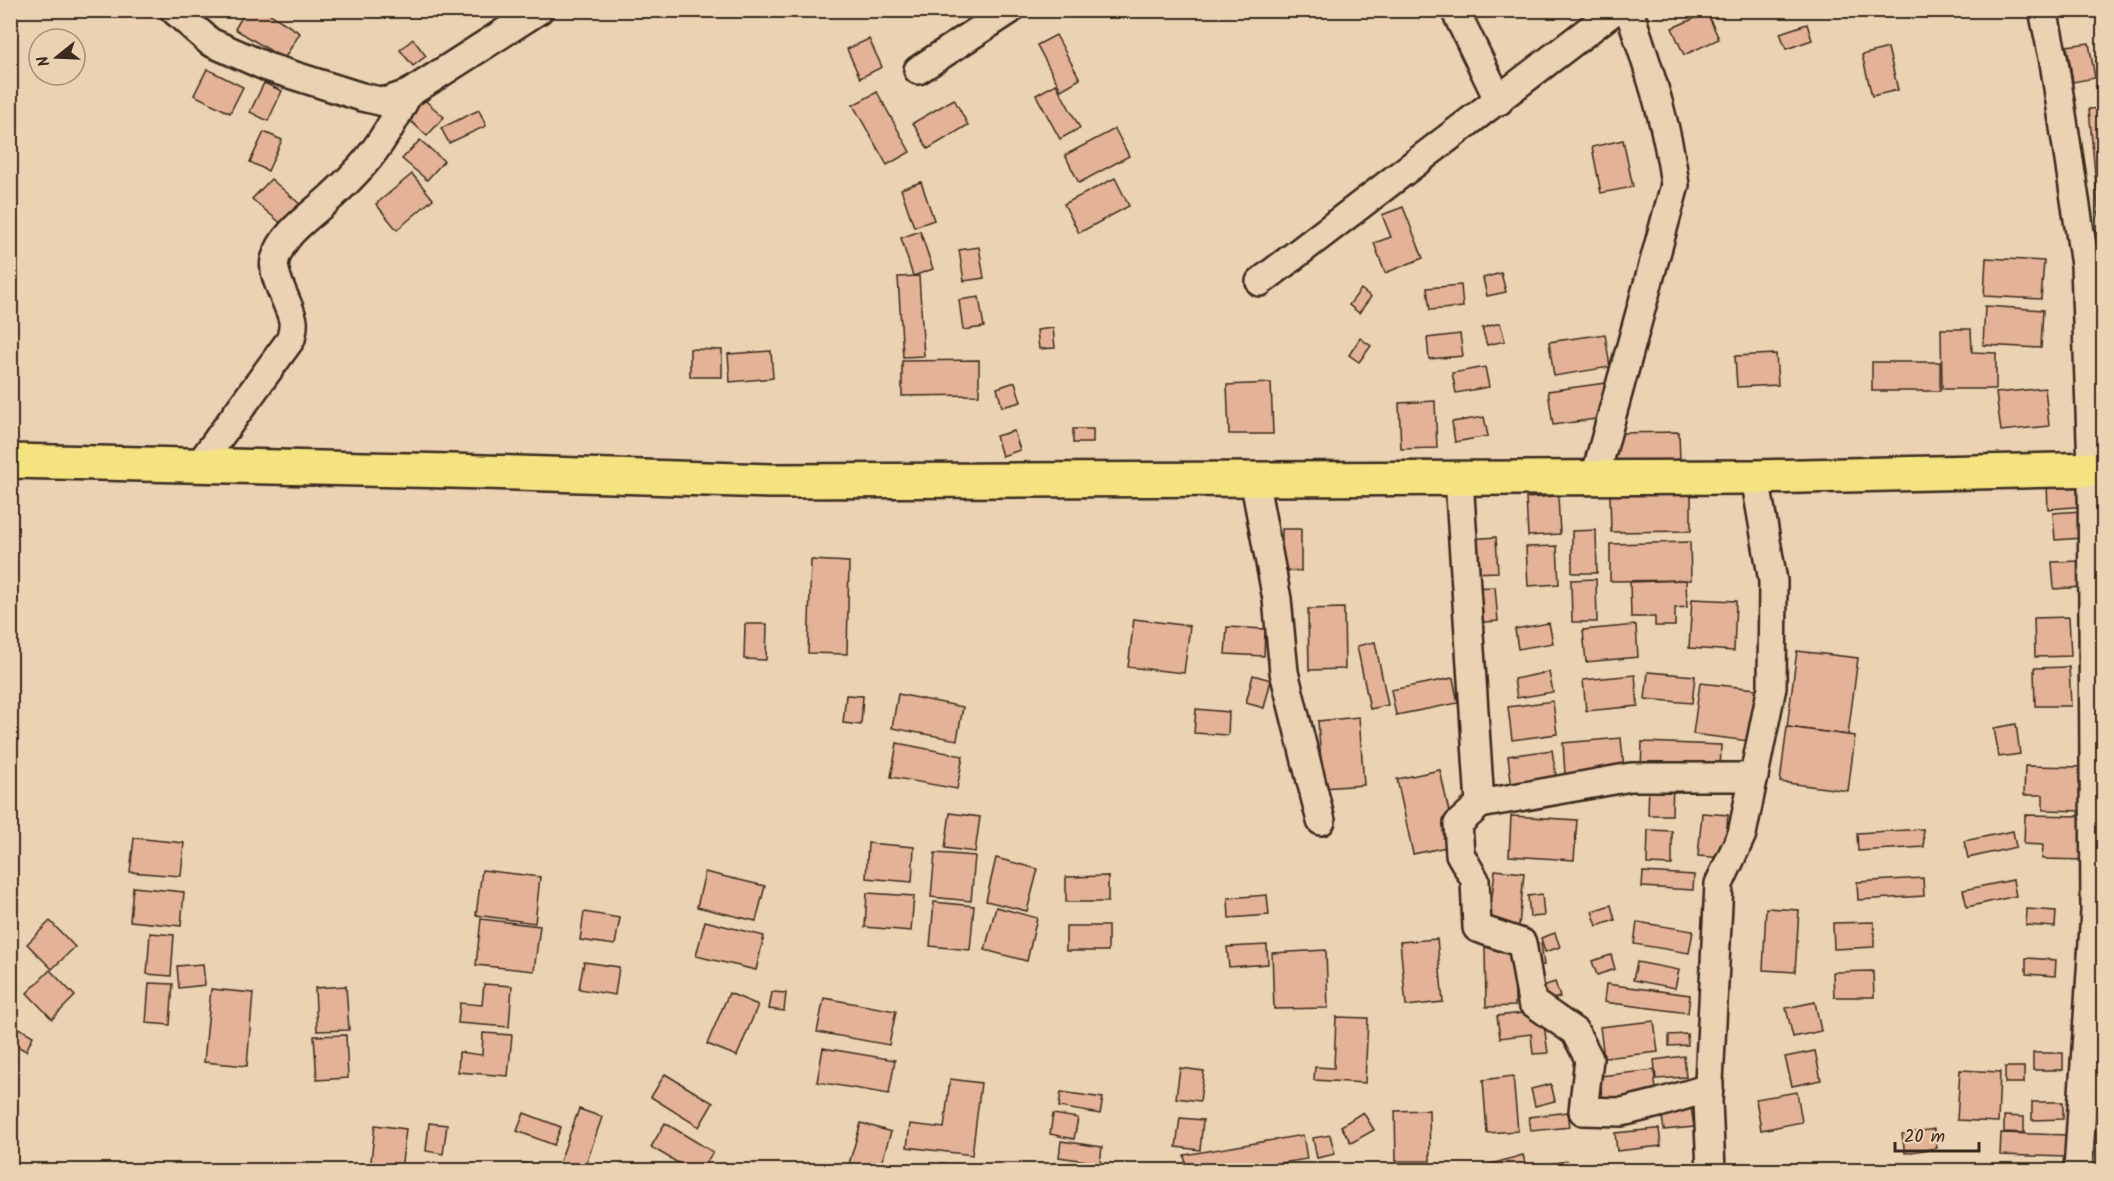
<svg xmlns="http://www.w3.org/2000/svg" width="2114" height="1181" font-family="Kalam,sans-serif">
	<style>
		.building { fill: #e4b296; stroke: #3b2a1e; stroke-width: 1.5 }
		.lines { fill: none; stroke-linecap: round; stroke-linejoin: round }
		.minor-casing { stroke: #3b2a1e; stroke-width: 32 }
		.primary-casing { stroke: #3b2a1e; stroke-width: 38 }
		.minor { stroke: #ead2b2; stroke-width: 27 }
		.primary { stroke: #f5e382; stroke-width: 33 }
	</style>
	<rect width="100%" height="100%" fill="#ead2b2"/>
	<filter id="ink" filterUnits="userSpaceOnUse"><feTurbulence type="fractalNoise" baseFrequency=".0167" numOctaves="2"/><feDisplacementMap in="SourceGraphic" scale="12" xChannelSelector="R" yChannelSelector="G"/><feConvolveMatrix kernelMatrix="1 2 1 2 8 2 1 2 1" color-interpolation-filters="sRGB"/></filter>
	<g filter="url(#ink)">
		<g class="building">
			<polygon points="246,10 264,10 300,33 284,59 235,29"/>
			<polygon points="1707,13 1719,39 1684,55 1672,28"/>
			<polygon points="1807,24 1812,40 1786,49 1780,33"/>
			<polygon points="1056,35 1080,79 1061,90 1037,45"/>
			<polygon points="413,39 426,56 413,66 400,50"/>
			<polygon points="869,39 882,67 860,78 847,49"/>
			<polygon points="2089,43 2095,78 2073,82 2067,46"/>
			<polygon points="1888,48 1898,90 1872,96 1862,55"/>
			<polygon points="207,69 243,87 230,113 194,95"/>
			<polygon points="264,83 282,91 268,121 250,112"/>
			<polygon points="1056,84 1080,128 1060,139 1036,95"/>
			<polygon points="877,92 910,152 887,165 853,105"/>
			<polygon points="420,96 444,117 427,136 403,114"/>
			<polygon points="954,99 968,125 928,149 913,123"/>
			<polygon points="2104,108 2104,217 2099,217 2089,109"/>
			<polygon points="479,110 486,126 449,143 441,128"/>
			<polygon points="1115,129 1129,156 1079,183 1065,155"/>
			<polygon points="264,132 282,140 268,171 250,162"/>
			<polygon points="420,140 444,161 427,180 402,159"/>
			<polygon points="1623,140 1633,187 1601,193 1592,147"/>
			<polygon points="412,174 433,199 397,230 376,204"/>
			<polygon points="1115,178 1129,206 1079,233 1064,204"/>
			<polygon points="271,179 301,205 283,225 252,199"/>
			<polygon points="921,182 934,220 914,227 901,189"/>
			<polygon points="1403,207 1423,258 1385,273 1374,243 1391,237 1382,215"/>
			<polygon points="920,231 933,269 913,276 901,238"/>
			<polygon points="979,247 984,278 964,281 959,250"/>
			<polygon points="1986,258 2044,261 2041,299 1984,296"/>
			<polygon points="1501,273 1506,292 1487,296 1483,278"/>
			<polygon points="919,276 924,356 903,357 898,277"/>
			<polygon points="1461,285 1463,307 1430,310 1427,288"/>
			<polygon points="1361,289 1371,297 1359,313 1349,305"/>
			<polygon points="979,297 984,327 963,330 959,300"/>
			<polygon points="1985,306 2043,310 2041,348 1983,345"/>
			<polygon points="1500,323 1505,341 1487,345 1482,328"/>
			<polygon points="1053,328 1055,348 1039,349 1037,330"/>
			<polygon points="1941,329 1971,329 1972,352 1996,353 1996,389 1942,389"/>
			<polygon points="1460,334 1463,356 1429,359 1427,338"/>
			<polygon points="1605,334 1610,367 1554,376 1549,342"/>
			<polygon points="1360,338 1371,346 1359,362 1349,355"/>
			<polygon points="690,349 722,350 722,377 690,377"/>
			<polygon points="771,351 773,378 730,382 728,354"/>
			<polygon points="1776,354 1778,385 1737,387 1735,356"/>
			<polygon points="979,360 979,395 902,396 902,361"/>
			<rect x="1872" y="362" width="68" height="29"/>
			<polygon points="1485,367 1489,387 1456,393 1452,373"/>
			<polygon points="1015,382 1021,402 1002,407 997,388"/>
			<polygon points="1271,383 1273,434 1229,434 1227,385"/>
			<polygon points="1605,383 1610,417 1553,425 1548,391"/>
			<polygon points="2045,388 2049,426 2001,431 1996,393"/>
			<polygon points="1435,401 1437,448 1401,449 1399,403"/>
			<polygon points="1484,417 1488,436 1455,442 1452,422"/>
			<rect x="1073" y="429" width="20" height="14"/>
			<polygon points="1014,431 1020,450 1002,456 996,436"/>
			<polygon points="1679,432 1681,493 1649,494 1648,463 1614,463 1614,433"/>
			<polygon points="2085,481 2087,506 2048,509 2047,484"/>
			<polygon points="1691,493 1691,531 1611,532 1610,495"/>
			<polygon points="1558,496 1560,534 1528,536 1526,498"/>
			<polygon points="2081,511 2083,538 2055,540 2053,513"/>
			<polygon points="1282,529 1301,529 1301,571 1282,570"/>
			<polygon points="1596,530 1597,573 1572,573 1572,531"/>
			<polygon points="1496,537 1498,572 1472,573 1470,539"/>
			<polygon points="1690,542 1691,580 1610,581 1610,544"/>
			<polygon points="1557,546 1559,584 1528,586 1526,547"/>
			<polygon points="811,560 849,562 847,654 808,653"/>
			<polygon points="2081,561 2083,587 2054,589 2052,562"/>
			<polygon points="1596,579 1597,622 1572,622 1571,580"/>
			<polygon points="1686,580 1687,607 1675,608 1675,626 1655,626 1655,617 1631,617 1630,582"/>
			<polygon points="1495,587 1498,621 1472,623 1469,588"/>
			<polygon points="1692,599 1736,601 1734,651 1689,648"/>
			<polygon points="1344,608 1345,669 1309,670 1308,609"/>
			<polygon points="2069,617 2071,656 2035,657 2034,618"/>
			<polygon points="1134,619 1190,626 1184,673 1128,667"/>
			<polygon points="1549,623 1553,643 1518,649 1515,629"/>
			<polygon points="745,624 767,624 766,660 744,659"/>
			<polygon points="1636,625 1638,657 1586,662 1583,630"/>
			<polygon points="1227,627 1265,629 1264,656 1225,654"/>
			<polygon points="1375,642 1388,705 1370,709 1357,646"/>
			<polygon points="1797,651 1858,658 1848,735 1787,727"/>
			<polygon points="2069,667 2071,706 2035,706 2034,668"/>
			<polygon points="1549,672 1553,692 1517,698 1514,679"/>
			<polygon points="1648,672 1695,676 1692,703 1645,699"/>
			<polygon points="1253,675 1271,680 1264,708 1246,703"/>
			<polygon points="1635,675 1638,706 1586,711 1583,680"/>
			<polygon points="1453,678 1458,703 1396,715 1391,690"/>
			<polygon points="1700,683 1756,689 1749,741 1693,734"/>
			<polygon points="898,694 963,707 957,740 892,728"/>
			<polygon points="846,695 863,696 861,725 843,723"/>
			<polygon points="1553,701 1557,734 1512,740 1508,707"/>
			<polygon points="1196,709 1229,712 1228,735 1194,733"/>
			<polygon points="1359,717 1364,785 1323,788 1318,721"/>
			<polygon points="2016,724 2020,754 1999,757 1994,728"/>
			<polygon points="1787,727 1855,736 1848,791 1780,782"/>
			<polygon points="1621,738 1624,770 1565,775 1563,743"/>
			<polygon points="1642,742 1721,745 1720,774 1641,771"/>
			<polygon points="897,743 963,756 957,789 891,777"/>
			<polygon points="1552,750 1557,783 1512,789 1508,756"/>
			<polygon points="2025,766 2087,767 2086,811 2043,810 2043,795 2024,795"/>
			<polygon points="1440,770 1456,845 1413,854 1397,779"/>
			<polygon points="1649,781 1673,781 1672,815 1648,815"/>
			<polygon points="950,813 980,817 975,852 945,848"/>
			<polygon points="1702,813 1728,815 1724,858 1698,856"/>
			<polygon points="2025,815 2086,816 2086,860 2042,859 2043,845 2024,844"/>
			<polygon points="1511,816 1577,820 1574,860 1509,856"/>
			<polygon points="1923,829 1924,847 1858,851 1857,833"/>
			<polygon points="1648,830 1672,831 1672,865 1647,864"/>
			<polygon points="2013,831 2016,847 1968,858 1964,841"/>
			<polygon points="134,838 184,843 181,876 130,872"/>
			<polygon points="868,843 914,847 912,882 866,878"/>
			<polygon points="935,853 975,856 971,901 931,897"/>
			<polygon points="996,858 1038,869 1027,911 986,901"/>
			<polygon points="482,870 540,877 535,923 476,915"/>
			<polygon points="1495,870 1524,873 1519,926 1489,924"/>
			<polygon points="705,872 765,886 756,921 697,907"/>
			<polygon points="1643,872 1694,875 1693,890 1642,887"/>
			<polygon points="1108,876 1108,902 1066,902 1066,877"/>
			<polygon points="1923,878 1924,896 1858,900 1857,882"/>
			<polygon points="2013,880 2016,896 1967,907 1963,890"/>
			<polygon points="133,887 184,892 181,926 130,921"/>
			<polygon points="867,893 914,896 911,931 865,927"/>
			<polygon points="1542,894 1544,916 1530,917 1528,896"/>
			<polygon points="1267,895 1269,915 1229,918 1228,898"/>
			<polygon points="934,902 974,906 970,950 930,946"/>
			<polygon points="1611,905 1615,920 1597,926 1592,911"/>
			<polygon points="996,907 1037,918 1027,961 985,950"/>
			<polygon points="1766,908 1799,910 1795,972 1763,970"/>
			<polygon points="2027,909 2056,911 2055,927 2026,925"/>
			<polygon points="584,912 620,918 615,945 580,940"/>
			<polygon points="481,919 540,926 534,971 476,965"/>
			<polygon points="50,921 75,947 52,969 27,944"/>
			<polygon points="705,921 764,936 756,970 696,956"/>
			<polygon points="1637,922 1693,931 1689,953 1634,944"/>
			<polygon points="1874,922 1874,947 1834,949 1833,923"/>
			<rect x="1066" y="926" width="42" height="25"/>
			<polygon points="150,933 174,935 171,976 147,974"/>
			<polygon points="1555,933 1560,947 1545,952 1541,938"/>
			<polygon points="1437,939 1443,1002 1406,1006 1400,942"/>
			<polygon points="1541,943 1544,965 1529,966 1527,945"/>
			<polygon points="1267,945 1268,964 1229,967 1227,947"/>
			<polygon points="1515,946 1515,1006 1486,1007 1485,947"/>
			<polygon points="1326,950 1328,1008 1274,1009 1272,953"/>
			<polygon points="1611,955 1615,969 1597,975 1592,961"/>
			<polygon points="2026,958 2056,960 2055,976 2026,974"/>
			<polygon points="584,962 619,967 615,995 579,989"/>
			<polygon points="1637,962 1679,970 1675,988 1633,980"/>
			<polygon points="203,964 205,985 179,988 177,966"/>
			<polygon points="50,970 75,996 52,1019 27,993"/>
			<polygon points="1873,971 1874,997 1834,997 1833,972"/>
			<polygon points="1555,982 1560,997 1545,1001 1540,987"/>
			<polygon points="149,983 173,984 170,1025 146,1023"/>
			<polygon points="484,984 512,986 509,1027 458,1023 460,1003 482,1005"/>
			<polygon points="1606,984 1690,995 1688,1013 1604,1002"/>
			<polygon points="346,986 349,1030 317,1031 315,988"/>
			<polygon points="211,989 253,993 247,1066 204,1062"/>
			<polygon points="772,992 786,993 784,1011 769,1009"/>
			<polygon points="729,993 758,1005 737,1056 707,1044"/>
			<polygon points="824,998 896,1011 889,1045 817,1032"/>
			<polygon points="1815,1002 1821,1031 1793,1037 1786,1008"/>
			<polygon points="1542,1011 1548,1053 1533,1054 1531,1034 1500,1038 1497,1016"/>
			<polygon points="1336,1017 1368,1018 1365,1083 1314,1080 1315,1067 1334,1068"/>
			<polygon points="1654,1021 1658,1052 1604,1058 1600,1027"/>
			<polygon points="10,1023 33,1036 26,1051 10,1042"/>
			<polygon points="483,1033 512,1035 508,1076 458,1072 459,1052 482,1055"/>
			<polygon points="1687,1034 1688,1045 1669,1046 1669,1035"/>
			<polygon points="346,1035 348,1078 317,1080 314,1036"/>
			<polygon points="823,1048 895,1060 889,1094 817,1082"/>
			<polygon points="1815,1051 1821,1080 1792,1086 1785,1057"/>
			<rect x="2033" y="1053" width="30" height="17"/>
			<polygon points="1684,1056 1686,1077 1656,1079 1654,1060"/>
			<rect x="2005" y="1067" width="19" height="16"/>
			<polygon points="1180,1068 1204,1071 1200,1101 1176,1098"/>
			<polygon points="1654,1070 1657,1101 1603,1107 1600,1076"/>
			<polygon points="1960,1070 2000,1072 1998,1122 1957,1120"/>
			<polygon points="665,1074 713,1103 699,1127 651,1097"/>
			<polygon points="1513,1076 1518,1131 1487,1133 1483,1080"/>
			<polygon points="950,1079 981,1083 972,1155 907,1147 910,1124 944,1128"/>
			<polygon points="1551,1084 1555,1101 1535,1106 1531,1089"/>
			<polygon points="1061,1092 1103,1098 1100,1114 1059,1107"/>
			<polygon points="1797,1092 1802,1122 1761,1130 1756,1099"/>
			<polygon points="2032,1102 2063,1102 2063,1119 2032,1120"/>
			<polygon points="1691,1107 1694,1127 1664,1130 1661,1110"/>
			<polygon points="579,1109 602,1117 584,1170 560,1170 557,1169"/>
			<polygon points="1429,1110 1430,1161 1396,1161 1395,1111"/>
			<polygon points="1363,1112 1374,1130 1351,1143 1341,1126"/>
			<polygon points="1568,1112 1570,1127 1531,1131 1529,1117"/>
			<polygon points="524,1113 561,1127 554,1145 517,1131"/>
			<polygon points="1053,1114 1078,1118 1074,1139 1050,1134"/>
			<polygon points="2004,1116 2024,1117 2024,1133 2004,1132"/>
			<polygon points="1180,1118 1203,1120 1200,1150 1176,1147"/>
			<polygon points="429,1123 447,1125 443,1154 426,1151"/>
			<polygon points="665,1123 713,1152 702,1170 690,1170 651,1147"/>
			<polygon points="861,1123 891,1132 879,1170 870,1170 849,1164"/>
			<polygon points="375,1125 406,1129 401,1170 370,1170"/>
			<polygon points="1656,1129 1659,1129 1661,1146 1617,1151 1615,1133"/>
			<polygon points="1934,1129 1937,1148 1905,1153 1902,1134"/>
			<polygon points="2001,1133 2069,1135 2068,1157 2000,1155"/>
			<polygon points="1303,1135 1307,1159 1237,1170 1187,1170 1184,1155"/>
			<polygon points="1330,1135 1335,1154 1317,1158 1313,1138"/>
			<polygon points="1061,1141 1102,1147 1100,1163 1059,1157"/>
			<polygon points="1523,1155 1527,1170 1485,1170 1484,1166"/>
			<polygon points="1567,1161 1568,1170 1529,1170 1528,1167"/>
			<polygon points="524,1163 545,1170 521,1170"/>
			<polygon points="941,1163 973,1167 973,1170 940,1170"/>
			<polygon points="1053,1163 1078,1168 1077,1170 1052,1170"/>
		</g>
		<g class="lines">
			<defs>
				<g id="minor">
					<polyline points="174,10 210,42 267,67 362,97 384,102 408,94 539,10"/>
					<polyline points="1455,10 1499,101"/>
					<polyline points="2043,10 2054,62 2085,265 2092,469 2095,911 2078,1170"/>
					<polyline points="918,70 1010,10"/>
					<polyline points="1260,282 1615,10"/>
					<path d="M199,465L291,339C292,333 294,327 293,321C290,304 271,276 275,260C283,232 312,215 332,196C342,187 352,177 361,167C381,145 395,119 408,94"/>
					<path d="M1595,477L1675,185C1667,121 1649,71 1629,10"/>
					<polyline points="1254,479 1277,599 1284,672 1321,821"/>
					<polyline points="1459,479 1480,804 1458,824 1460,854 1475,880 1477,928 1522,943 1532,1002 1575,1032 1589,1059 1583,1111 1622,1112 1659,1103 1709,1088"/>
					<polyline points="1480,804 1631,777 1754,777"/>
					<polyline points="1711,1170 1708,1102 1719,884 1742,834 1772,687 1773,581 1755,477"/>
				</g>
				<polyline id="primary" points="10,461 451,471 771,481 1755,477 2104,469"/>
			</defs>
			<use href="#minor" class="minor-casing"/>
			<use href="#primary" class="primary-casing"/>
			<use href="#minor" class="minor"/>
			<use href="#primary" class="primary"/>
		</g>
	</g>
	<rect width="2114" height="1181" fill="none" stroke="#ead2b2" stroke-width="36"/>
	<rect x="18" y="18" width="2078" height="1145" fill="none" stroke="#3b2a1e" stroke-width="2" filter="url(#ink)"/>
	<g transform="translate(57 57) rotate(252)"><circle r="28" fill="#ead2b2" stroke="#a48f77" stroke-width="1.5"/>
	<path d="M0-4.5L10 22L0 15L-10 22Z" fill="#3b2a1e"/>
	<text y="-9" font-size="16" font-weight="bold" text-anchor="middle" fill="#3b2a1e">N</text>
	</g>
	<path d="M1895 1142v9h84v-9" fill="none" stroke="#3b2a1e" stroke-width="3"/>
	<text x="1904" y="1142" font-size="18" fill="#3b2a1e" stroke="#ead2b2" stroke-width="4.5" paint-order="stroke">20 m</text>
</svg>
